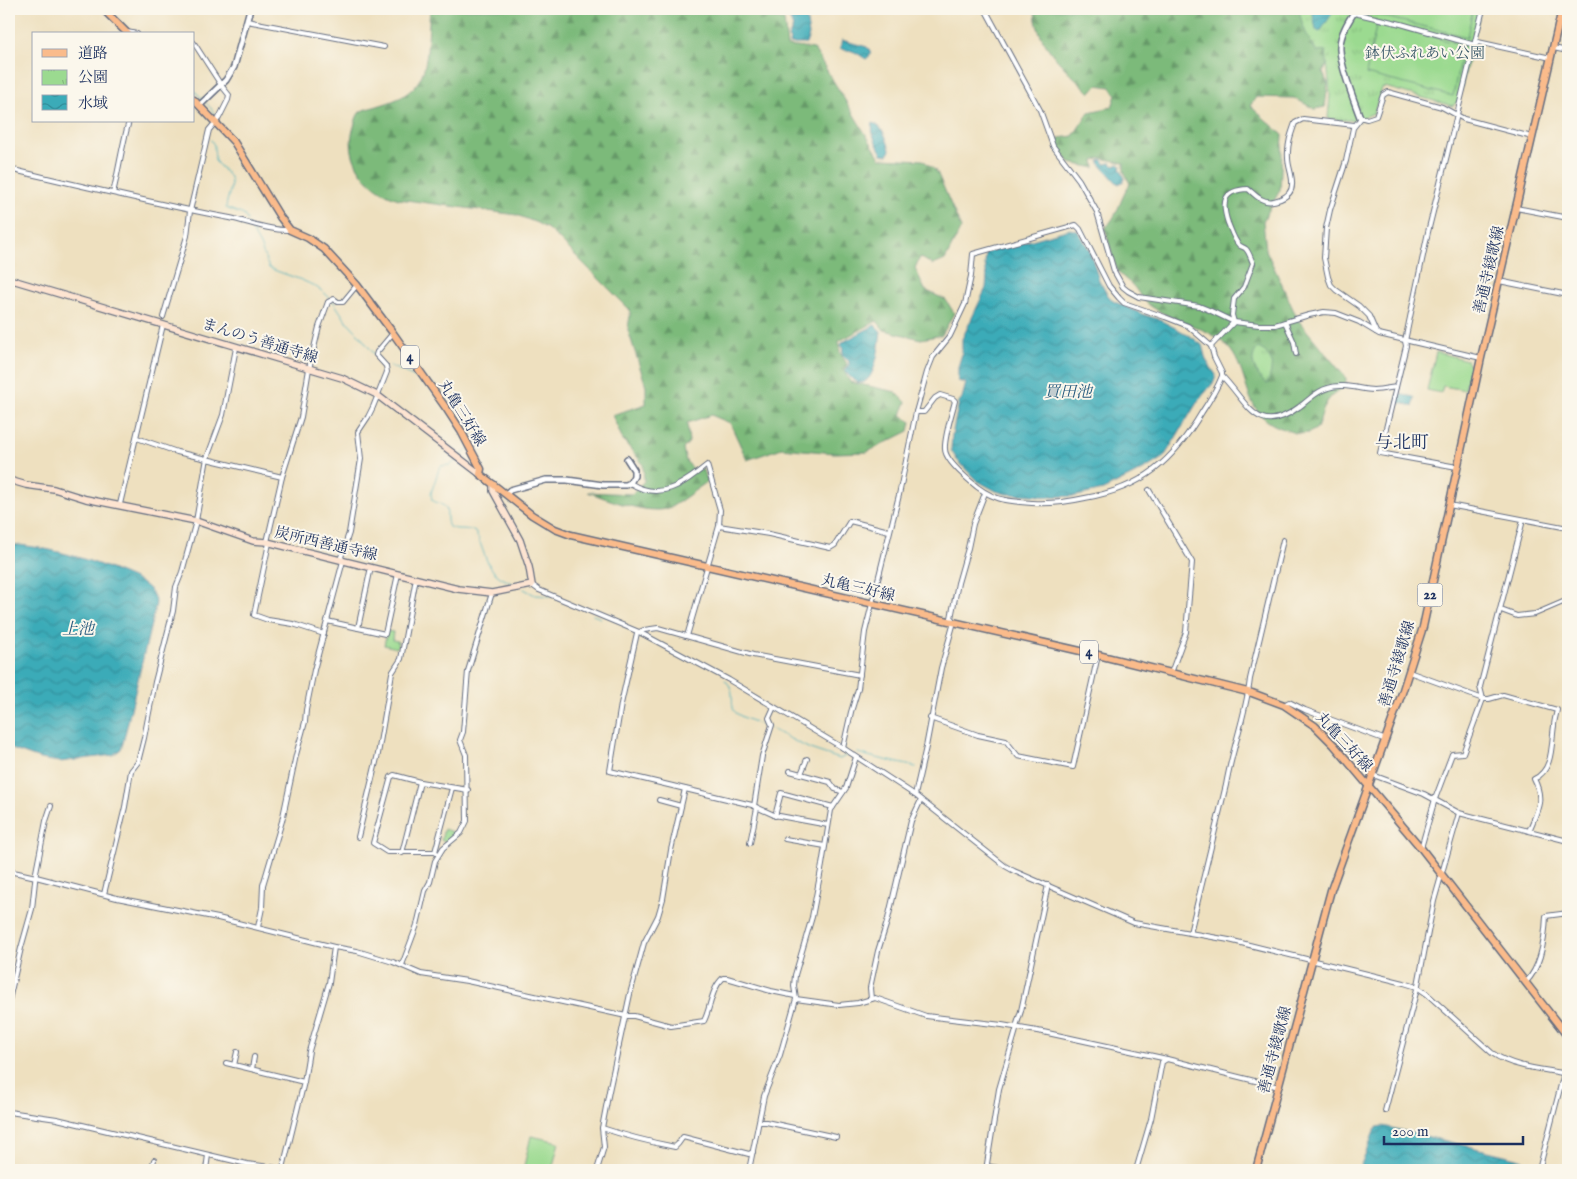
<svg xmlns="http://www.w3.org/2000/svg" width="1577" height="1179" font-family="'IM FELL English','Noto Serif JP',serif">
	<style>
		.forest { fill: url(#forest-firs); stroke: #4c746c }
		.park { fill: url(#park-tufts); stroke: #5b8477 }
		.garden { fill: #9bda90; stroke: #5b8477 }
		.water { fill: url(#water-waves); stroke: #2b6d8b }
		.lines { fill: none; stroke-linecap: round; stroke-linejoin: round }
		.stream { stroke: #3babb8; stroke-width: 1 }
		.minor-casing { stroke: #656d80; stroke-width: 6 }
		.tertiary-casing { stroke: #656d80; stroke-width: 8 }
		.secondary-casing { stroke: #656d80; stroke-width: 8 }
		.primary-casing { stroke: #656d80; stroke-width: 9 }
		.minor { stroke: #fff; stroke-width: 4 }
		.tertiary { stroke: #fff; stroke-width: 5 }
		.secondary { stroke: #fde4d1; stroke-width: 5.5 }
		.primary { stroke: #fabb8b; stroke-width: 6 }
		.labels { text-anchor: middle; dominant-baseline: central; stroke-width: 4; stroke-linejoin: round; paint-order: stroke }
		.shield { fill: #fbf7ec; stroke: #5e6b89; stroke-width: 1 }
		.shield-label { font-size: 14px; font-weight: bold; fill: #1b2f5e }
		.park-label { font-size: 15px; fill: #3b5a6a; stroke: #fbf7ec }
		.street-label { font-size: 15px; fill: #1b2f5e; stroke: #fbf7ec }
		.water-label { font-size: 16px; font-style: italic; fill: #265a7e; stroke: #fbf7ec }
		.quarter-label { font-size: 18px; fill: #1b2f5e; stroke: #fbf7ec }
	</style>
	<defs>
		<pattern id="forest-firs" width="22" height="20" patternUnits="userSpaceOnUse" patternTransform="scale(1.25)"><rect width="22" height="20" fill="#7cba7a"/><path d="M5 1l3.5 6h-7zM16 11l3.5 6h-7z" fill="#659867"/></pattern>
		<pattern id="park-tufts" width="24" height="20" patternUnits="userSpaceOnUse" patternTransform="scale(1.25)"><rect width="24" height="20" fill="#9bda90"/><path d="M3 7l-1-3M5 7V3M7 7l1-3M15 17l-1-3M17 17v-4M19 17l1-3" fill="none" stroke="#85bb7f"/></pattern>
		<pattern id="water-waves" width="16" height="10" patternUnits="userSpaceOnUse" patternTransform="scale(1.25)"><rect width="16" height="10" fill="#3babb8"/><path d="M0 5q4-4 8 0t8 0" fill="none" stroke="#318c99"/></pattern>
	</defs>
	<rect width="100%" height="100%" fill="#fbf7ec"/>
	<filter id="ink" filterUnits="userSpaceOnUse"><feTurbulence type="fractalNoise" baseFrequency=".02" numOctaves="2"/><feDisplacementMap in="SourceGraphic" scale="10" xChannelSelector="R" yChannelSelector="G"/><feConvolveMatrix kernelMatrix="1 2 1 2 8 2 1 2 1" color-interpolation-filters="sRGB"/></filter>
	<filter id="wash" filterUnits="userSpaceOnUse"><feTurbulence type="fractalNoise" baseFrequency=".0096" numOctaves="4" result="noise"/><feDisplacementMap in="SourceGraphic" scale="20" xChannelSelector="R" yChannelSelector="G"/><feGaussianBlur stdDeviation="1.12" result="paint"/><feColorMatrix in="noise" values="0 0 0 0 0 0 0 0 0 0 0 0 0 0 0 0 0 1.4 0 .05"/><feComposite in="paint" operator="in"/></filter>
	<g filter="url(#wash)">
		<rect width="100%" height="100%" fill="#eee0bf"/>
		<g class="forest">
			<path d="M430,9H747L760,16L784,20L787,46L814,49L880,158L923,160L937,172L961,228L945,260L933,265L920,257L915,268L925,290L946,300L954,313L942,335L921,339L884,330L877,321L839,341L840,353L847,364L844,371L850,382L896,392L906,402L901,415L911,422L909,431L867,452L834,453L782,448L747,460L730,423L711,415L687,423L689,442L683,449L686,461L693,469L703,470L707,482C695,490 683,500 671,507C652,517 607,499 588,492L632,494L644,481L643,464L623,440L612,415L646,404V386L628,330C628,324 631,315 630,310L559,239L548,229L537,223L517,215L399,199C370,191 344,161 353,130C355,124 356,116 360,112C364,109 370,108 374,107C394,101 411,96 421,77C429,62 428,27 430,9Z"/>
			<path d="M1035,9H1302L1305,30L1327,47L1330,59L1323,73L1328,84L1325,107L1315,109L1294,98L1256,97L1250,106L1283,135L1280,190L1263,221L1266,250L1298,320L1346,378C1347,389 1336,391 1330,398C1323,405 1321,419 1317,428C1308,435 1300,435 1289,431C1281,428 1272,425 1265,419C1243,401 1247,366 1227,346C1213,331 1191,326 1173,318C1164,314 1151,308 1144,300C1140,296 1138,292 1135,288C1130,282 1123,278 1118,272C1114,265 1108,238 1105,228C1118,217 1120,198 1130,184L1124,171V163L1101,158L1094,161L1095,168L1070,163L1056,145L1059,138L1073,136L1089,112L1112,107L1116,95L1111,87L1097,85L1090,93C1067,69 1035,46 1035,9Z"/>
		</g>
		<g class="park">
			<path d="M1299,9H1481L1458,102L1452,106L1385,87L1382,88L1374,113C1356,121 1346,122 1328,118L1330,95L1326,51L1317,52C1308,39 1301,24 1299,9Z"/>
			<path d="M1258,348C1275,355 1273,369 1267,384L1265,383C1256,373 1247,360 1258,348Z"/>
			<polygon points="387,631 393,632 392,640 398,641 397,648 384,645"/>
			<polygon points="444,829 455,833 445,842 441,840"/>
		</g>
		<g class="garden">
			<polygon points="1370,9 1473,9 1467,37 1369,13"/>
			<polygon points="1377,22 1463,45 1453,96 1366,74"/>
			<polygon points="1436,352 1467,360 1470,366 1465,390 1443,386 1441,393 1427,390"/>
			<polygon points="531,1136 559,1142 552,1170 523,1170"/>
		</g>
		<g class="water">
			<polygon points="788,9 805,9 809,35 806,44 789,44 790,40 788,38 793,27 788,15"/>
			<polygon points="1312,9 1335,9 1320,32 1316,30"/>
			<path d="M842,40L867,47C872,51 871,56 866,59C859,55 853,49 844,50L840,48Z"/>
			<path d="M873,123C884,127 887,140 890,150L888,155L882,154C877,145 870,133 873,123Z"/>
			<polygon points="1100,160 1103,160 1105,164 1111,163 1114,166 1119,164 1121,166 1120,168 1125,179 1123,182 1118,184 1099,163"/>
			<polygon points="1070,229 1078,231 1089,249 1099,280 1107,294 1113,301 1142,314 1158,319 1183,332 1193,338 1202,345 1206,360 1216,375 1214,382 1198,401 1164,457 1145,469 1103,490 1077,496 1047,497 1034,495 1006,494 996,491 976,480 957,460 951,450 952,435 959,402 962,398 966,383 958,381 958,367 962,354 962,339 986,288 987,276 985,265 986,253"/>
			<path d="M875,325L881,331C879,351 872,407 845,371L849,366V361L842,355L843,349L841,345L843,342Z"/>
			<polygon points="1398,394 1414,397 1413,406 1396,402"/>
			<path d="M9,544C47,547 83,557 118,572C128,576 141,581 149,589C153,593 154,597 156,603L123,743L121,749L113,755L60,762L40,759L9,748Z"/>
			<polygon points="1383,1126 1517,1158 1523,1160 1524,1162 1523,1170 1359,1170 1375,1129 1378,1127"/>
		</g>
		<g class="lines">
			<g class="stream">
				<polyline points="194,91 198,94 202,99"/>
				<polyline points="205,102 211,108 216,119"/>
				<path d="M211,140L214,145L215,161L230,177C233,189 227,196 226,208L244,215L247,220"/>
				<path d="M248,224L260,245L269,268C290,277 314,281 330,298"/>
				<polyline points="333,301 345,319 357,332 374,354"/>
				<polyline points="390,366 422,380"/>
				<path d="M433,384C445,396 465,420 472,436C473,440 473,440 471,444"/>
				<polyline points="462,456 467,449"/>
				<path d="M457,460L450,465L441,466L439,469L431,493L432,500C436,503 440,503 444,506C449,510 445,520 449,527C458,531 467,527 475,532C484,547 484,566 500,577C505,580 512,583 518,586"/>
				<polyline points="524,589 535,595 550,596"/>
				<polyline points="593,615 601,618"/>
				<polyline points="670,650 686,659"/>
				<path d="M725,680C738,692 728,706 736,713C742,718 761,724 769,728"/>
				<polyline points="773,730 810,749 840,759 849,754"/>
				<path d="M858,753C877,759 896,762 916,767"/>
			</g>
		</g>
	</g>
	<g filter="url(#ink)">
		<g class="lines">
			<defs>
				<g id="minor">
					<polyline points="985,9 1040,110 1053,146 1079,180 1097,212 1114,271 1123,287 1128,291 1139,297 1199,306 1209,310 1234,322 1259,325 1275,325 1309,315 1324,312 1336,313 1359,322 1379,334 1481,358"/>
					<polyline points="1354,13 1401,24 1475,45 1478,42 1551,58"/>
					<polyline points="247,21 384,47"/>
					<polyline points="127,32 137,34"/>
					<polyline points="1553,48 1568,51"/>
					<polyline points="1360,117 1367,119 1376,116 1383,95 1388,92 1442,107 1464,119 1532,137"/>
					<polyline points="1361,118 1353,128 1346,161 1330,210 1326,228 1324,258 1328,277 1331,285 1336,290 1359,306 1369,316 1376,332"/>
					<path d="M9,169C82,186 155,204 230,218C249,222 270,231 289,230"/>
					<path d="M113,193C119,169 122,145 129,121"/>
					<polyline points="1516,208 1568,218"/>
					<polyline points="1499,281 1568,295"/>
					<polyline points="163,317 187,236 190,211 209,130 219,118 228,100 229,95 221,85 194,43"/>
					<polyline points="1285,322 1294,342 1296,354"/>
					<path d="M1211,346L1234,322L1232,315L1234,299L1244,287L1253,263C1251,259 1249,252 1246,249C1244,247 1241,247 1239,245C1234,240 1231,230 1228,223C1221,202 1223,190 1248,189C1252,192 1256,197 1261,199C1271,205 1292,198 1292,185C1293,176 1288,167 1288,158C1287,145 1291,134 1295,123L1303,119L1354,125"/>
					<path d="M916,412H924L935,398L940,395L953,399L955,401C952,413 944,438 945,449C945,459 963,475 970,481C991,500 1005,501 1032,503C1050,504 1067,502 1085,498C1143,488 1173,461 1202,412C1210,400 1217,389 1222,376"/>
					<polyline points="137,438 177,452 282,477"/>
					<polyline points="1457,467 1380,453 1406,346 1405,341 1428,232 1483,9"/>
					<path d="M630,483C660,502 683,484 707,465L720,510L719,526L687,636"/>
					<polyline points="1149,490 1192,562 1186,632 1171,673"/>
					<polyline points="120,504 163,325"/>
					<polyline points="1449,505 1568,528"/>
					<polyline points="719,526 769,534 830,548 835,545 850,521 889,531"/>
					<polyline points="267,542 282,477 301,417 309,369 319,327 328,302 334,299 338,302 343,302 357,285"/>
					<polyline points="269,543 254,615 268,620 293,624 324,634"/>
					<path d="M532,585L539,590L639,632L729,680L843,748L915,795L1005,866L1014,871L1134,923L1229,940L1404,983L1417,987L1427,994L1492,1053C1514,1068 1542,1069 1568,1074"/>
					<polyline points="1501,610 1517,616 1535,614 1563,602 1568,602"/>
					<polyline points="327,621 385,634 398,574"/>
					<polyline points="358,628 371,567"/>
					<path d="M1409,672L1483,699H1489L1503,695L1557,710C1556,715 1554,721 1554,726C1551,743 1554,770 1534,779C1545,800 1537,811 1529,831"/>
					<polyline points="1284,705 1289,702 1305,710 1386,740"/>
					<polyline points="930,718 978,735 1006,741 1018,756 1073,767 1098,655"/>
					<path d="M843,748L851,712L858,689L865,632L899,495L916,412L927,372L933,357L950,336L965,304L971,276L973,254L1076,225L1080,229L1109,286L1119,298L1124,303L1165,317L1188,326L1211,346L1214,357L1222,373V376C1249,404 1257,438 1299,407C1309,400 1316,391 1328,388C1342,383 1359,389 1373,390C1381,390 1389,388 1396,387"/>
					<polyline points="790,771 830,782 835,789 843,792"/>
					<polyline points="801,774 807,759"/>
					<polyline points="1373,775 1424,794 1459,813 1568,841"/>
					<polyline points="915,795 926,747 941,668 954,622 951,618 958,583 968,548 973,524 985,493"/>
					<polyline points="659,800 681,806"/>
					<polyline points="754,806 762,756 772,725 769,718 774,707"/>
					<polyline points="775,816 781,793 833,807"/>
					<polyline points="828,825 774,815 752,805 610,771 621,704 637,633 644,630 658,628 753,655 860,675"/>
					<polyline points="358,837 378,754 392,673 401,659 416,578"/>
					<polyline points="785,839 825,846"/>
					<polyline points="750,843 757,808"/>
					<polyline points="1421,848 1435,799 1452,754 1463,753 1483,699 1480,687 1523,520"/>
					<polyline points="435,852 452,788"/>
					<polyline points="402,853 420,782"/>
					<polyline points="438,854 435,852 387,852 373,843 391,777 394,775 420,782 468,790"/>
					<path d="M9,871L36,877L117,898L218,918L334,947L357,951L393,962L421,974L467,981L626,1016H634L671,1026L704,1021C711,1007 711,989 723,978H727L771,991L795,996"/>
					<polyline points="104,894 125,807 131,771 138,762 144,738 155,682 173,611 176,587 182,572 196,521 207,458 223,415 236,348"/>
					<polyline points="258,927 262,908 263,885 282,821 296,755 305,722 306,710 314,670 343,561 341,557 349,533 361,459 358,432 368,417 373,407 387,372 386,366 376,355 377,352 393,333"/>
					<path d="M1190,933L1226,785C1232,749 1246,715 1250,679L1283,540"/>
					<polyline points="402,965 417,925 425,891 430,882 435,861 443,848 461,833 467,821 466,755 460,740 463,732 468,671 492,593"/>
					<path d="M1526,982C1541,967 1545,938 1546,916L1568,913"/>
					<polyline points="796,999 839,1005 858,1003 875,998 926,1016 1002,1025 1043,1032 1167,1059 1279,1087"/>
					<polyline points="871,999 870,988 878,951 888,919 911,821 921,800"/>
					<polyline points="9,1000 21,948 32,909 36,872 46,821 51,806"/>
					<polyline points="1016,1027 1021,1011 1048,885"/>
					<polyline points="226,1063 304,1082"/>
					<polyline points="234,1065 237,1052"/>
					<polyline points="252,1069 254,1057"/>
					<polyline points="1385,1111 1418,985 1434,901 1459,813"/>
					<polyline points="9,1112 57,1119 247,1164 291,1170"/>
					<polyline points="759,1122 766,1122 836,1137"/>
					<path d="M602,1128C626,1136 650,1142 675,1147L678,1144L683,1137L749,1154L753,1152"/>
					<polyline points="987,1166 1009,1170"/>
					<polyline points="283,1168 304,1082 309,1051 329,983 334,947"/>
					<polyline points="151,1170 154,1160"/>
					<polyline points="206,1170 208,1155"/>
					<polyline points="597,1170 604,1147 602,1128 609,1091 630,994 644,943 658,916 663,899 671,850 685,789"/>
					<polyline points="749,1170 764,1096 780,1055 796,999 794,986 795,975 812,917 822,865 831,810 846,788 856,757"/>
					<polyline points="986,1170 999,1089 1017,1027"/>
					<polyline points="1136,1170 1151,1119 1162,1062 1167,1059"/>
					<polyline points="1539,1170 1564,1073"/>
				</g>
				<g id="tertiary">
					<path d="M1356,9C1350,19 1341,32 1340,45C1338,60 1354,101 1360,117"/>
					<polyline points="200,105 226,80 234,67 250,9"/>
					<polyline points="506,494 510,490 546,480 567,480 603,485 626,485 630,483 634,476 634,470 627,459"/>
				</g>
				<g id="secondary">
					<polyline points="9,279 342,378 377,395 480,474"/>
					<polyline points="9,480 26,485 54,489 86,499 196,521 253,541 267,542 458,589 492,593 532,585 529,567 520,540 493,491 493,484"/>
				</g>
				<g id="primary">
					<polyline points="103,9 128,34"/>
					<polyline points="194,100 234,142 280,217 290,230 308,238 324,249 357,285 393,333 448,411 461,431 481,469 480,474 532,515 555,529 571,535 1098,655 1252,693 1284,705 1315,726 1334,745 1421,848 1568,1037"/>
					<polyline points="1256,1170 1331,890 1402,693 1423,627 1481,358 1562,9"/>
				</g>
			</defs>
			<use href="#minor" class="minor-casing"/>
			<use href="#tertiary" class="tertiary-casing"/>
			<use href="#secondary" class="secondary-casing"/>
			<use href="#primary" class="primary-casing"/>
			<use href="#minor" class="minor"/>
			<use href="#tertiary" class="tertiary"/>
			<use href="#secondary" class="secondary"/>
			<use href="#primary" class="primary"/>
		</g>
	</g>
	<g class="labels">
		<g class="shield">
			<rect x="401" y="345.5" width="18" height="23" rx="4"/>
			<rect x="1417.5" y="583.5" width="25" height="23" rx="4"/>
			<rect x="1080" y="640.5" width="18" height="23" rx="4"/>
		</g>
		<g class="shield-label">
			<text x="410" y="357">4</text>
			<text x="1430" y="595">22</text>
			<text x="1089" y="652">4</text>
		</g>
		<g class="park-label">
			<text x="1425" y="53">鉢伏ふれあい公園</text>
		</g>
		<g class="street-label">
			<text transform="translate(1489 270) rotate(-77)">善通寺綾歌線</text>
			<text transform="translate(260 341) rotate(17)">まんのう善通寺線</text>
			<text transform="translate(462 413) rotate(58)">丸亀三好線</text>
			<text transform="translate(326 544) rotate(13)">炭所西善通寺線</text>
			<text transform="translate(858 588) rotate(13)">丸亀三好線</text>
			<text transform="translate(1397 664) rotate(-73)">善通寺綾歌線</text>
			<text transform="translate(1344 742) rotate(47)">丸亀三好線</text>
			<text transform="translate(1275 1050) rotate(-75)">善通寺綾歌線</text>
		</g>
		<g class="water-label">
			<text x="1068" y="393">買田池</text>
			<text x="78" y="630">上池</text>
		</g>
		<g class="quarter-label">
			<text x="1402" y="443">与北町</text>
		</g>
	</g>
	<rect width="1577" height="1179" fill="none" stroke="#fbf7ec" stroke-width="30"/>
	<rect x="32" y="32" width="162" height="90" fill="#fbf7ec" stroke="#a1a7b3"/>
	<rect x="42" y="49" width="25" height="8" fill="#fabb8b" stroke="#a1a7b3"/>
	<text x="78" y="58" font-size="15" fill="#1b2f5e">道路</text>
	<rect x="42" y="70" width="25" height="15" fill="url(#park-tufts)" stroke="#a1a7b3"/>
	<text x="78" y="82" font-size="15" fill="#1b2f5e">公園</text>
	<rect x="42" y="95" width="25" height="15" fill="url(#water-waves)" stroke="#a1a7b3"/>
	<text x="78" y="108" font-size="15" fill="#1b2f5e">水域</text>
	<path d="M1384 1136v8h139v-8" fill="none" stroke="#1b2f5e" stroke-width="2.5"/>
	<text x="1392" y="1136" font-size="15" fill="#1b2f5e" stroke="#fbf7ec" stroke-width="4" paint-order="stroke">200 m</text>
</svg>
